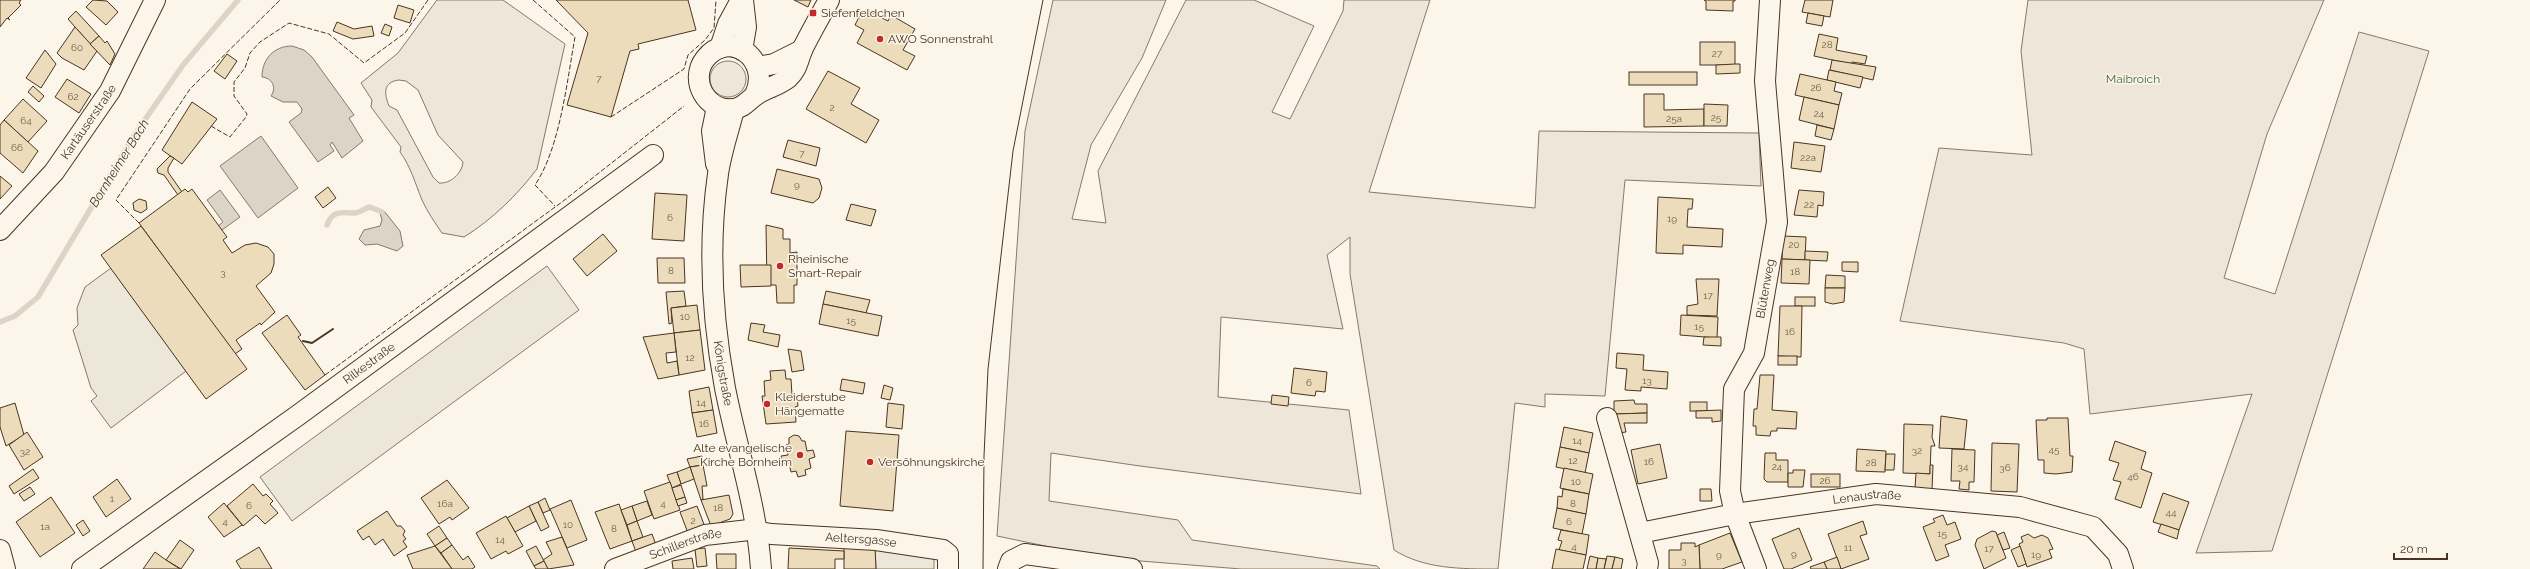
<svg xmlns="http://www.w3.org/2000/svg" width="2530" height="569" font-family="Raleway,sans-serif">
	<style>
		.green { fill: #ede6d9; stroke: #887966; fill-rule: evenodd }
		.parking { fill: #ede7d9; stroke: #887966 }
		.water { fill: #dcd4c6; stroke: #887966 }
		.lines { fill: none; stroke-linecap: round; stroke-linejoin: round }
		.stream { stroke: #dcd4c6; stroke-width: 5.5 }
		.building { fill: #ecdcbc; stroke: #4a3520 }
		.minor-casing { stroke: #4a3520; stroke-width: 22 }
		.minor { stroke: #fbf6e9; stroke-width: 20 }
		.tram { stroke: #4a3520; stroke-width: 1 }
		.fence { stroke: #4a3520; stroke-width: 1; stroke-dasharray: 5 2; stroke-linecap: butt }
		.wall { stroke: #4a3520; stroke-width: 2 }
		.poi-dot { fill: #c62828; stroke: #fbf6e9; stroke-width: 1.5 }
		.labels { text-anchor: middle; dominant-baseline: central; stroke-width: 3; stroke-linejoin: round; paint-order: stroke }
		.number-label { font-size: 10px; fill: #725f47 }
		.poi-label { font-size: 12px; fill: #4a3520; stroke: #fbf6e9; text-anchor: start }
		.park-label { font-size: 12px; fill: #436837; stroke: #fbf6e9 }
		.street-label { font-size: 12px; fill: #4a3520; stroke: #fbf6e9 }
		.water-label { font-size: 13px; font-style: italic; fill: #4a3520; stroke: #fbf6e9 }
	</style>
	<rect width="100%" height="100%" fill="#fbf6e9"/>
	<g class="green">
		<path d="M437,0H503L565,44L537,169C517,195 493,219 464,237L442,233C435,223 427,211 422,200C415,183 411,167 400,152L401,147L371,107L372,100L361,83L398,53ZM399,80L406,81L418,90L438,135L463,162C462,173 451,184 439,183L433,177L397,110L389,106C384,93 383,82 399,80Z"/>
		<path d="M1053,0H1166L1142,58L1091,145L1072,219L1106,223L1098,171L1186,0H1254L1314,26L1272,112L1290,119L1343,11L1344,0H1430L1369,192L1535,208L1539,131L1759,133L1761,186L1625,180L1605,396L1545,394V407L1515,403L1498,569C1461,569 1424,569 1394,550L1350,274V237L1327,255L1343,329L1221,317L1218,397L1349,410L1361,494L1140,466L1051,453L1049,501L1178,520L1192,540L1377,566L1380,569H1241L1103,558L997,536L1025,131Z"/>
		<polygon points="2028,0 2324,0 2267,134 2224,278 2275,294 2359,32 2429,51 2272,551 2196,553 2252,394 2090,414 2084,349 2064,343 1900,321 1939,148 2032,155 2021,51"/>
		<circle cx="728" cy="79" r="18"/>
	</g>
	<g class="parking">
		<polygon points="547,266 579,310 292,521 260,477"/>
		<polygon points="111,268 186,371 111,428 91,401 97,396 91,388 73,330 78,325 77,308 85,287"/>
		<polygon points="875,547 934,556 934,569 876,569"/>
	</g>
	<g class="water">
		<path d="M292,46L304,50L312,57L354,115L349,118L363,141L342,158L332,142L330,145L334,151L318,162L289,122L301,113L302,109L297,102H283L271,96C277,87 272,78 262,77C262,59 274,46 292,46Z"/>
		<polygon points="261,136 298,188 258,218 220,166"/>
		<polygon points="220,190 240,217 222,230 218,226 223,222 207,200"/>
		<polygon points="384,211 400,231 403,246 397,251 377,244 365,245 359,239 364,230 380,226 382,220 380,213"/>
	</g>
	<g class="lines">
		<g class="stream">
			<path d="M327,225C333,209 343,213 355,213C360,213 365,208 370,207L382,212"/>
			<polyline points="0,322 15,316 38,297 135,134 183,65 238,0"/>
		</g>
	</g>
	<g class="building">
		<polygon points="0,0 21,0 19,3 21,5 8,18 10,20 7,18 0,27"/>
		<polygon points="93,0 107,1 118,12 106,25 86,7"/>
		<polygon points="556,0 688,0 696,30 638,44 639,49 630,51 611,117 567,105 588,33"/>
		<polygon points="794,0 811,0 808,7"/>
		<polygon points="1704,0 1735,0 1735,1 1733,1 1733,11 1706,10 1706,1"/>
		<polygon points="1805,0 1833,0 1830,17 1802,12"/>
		<polygon points="398,5 414,10 410,23 394,18"/>
		<polygon points="76,11 99,36 90,44 68,19"/>
		<polygon points="869,11 888,21 891,15 915,29 903,50 915,56 907,70 857,43 864,30 855,25 861,13 866,16"/>
		<polygon points="1808,13 1824,16 1822,26 1806,23"/>
		<polygon points="337,22 354,29 372,26 374,36 353,39 333,31"/>
		<polygon points="385,24 392,27 389,36 381,33"/>
		<polygon points="75,27 97,51 84,70 62,58 57,53"/>
		<polygon points="1819,34 1838,38 1836,50 1867,56 1865,64 1852,62 1851,64 1814,56"/>
		<polygon points="99,36 105,43 107,41 115,54 110,65 90,44"/>
		<rect x="1700" y="42" width="35" height="23"/>
		<polygon points="45,50 56,64 41,88 26,78"/>
		<polygon points="227,54 237,61 225,79 214,71"/>
		<polygon points="1832,60 1876,67 1873,80 1830,70"/>
		<polygon points="1735,64 1740,64 1740,73 1716,74 1716,65"/>
		<polygon points="1829,70 1863,77 1860,88 1827,80"/>
		<polygon points="828,71 860,88 851,104 879,120 866,143 806,109"/>
		<rect x="1629" y="72" width="68" height="13"/>
		<polygon points="1800,74 1836,82 1834,91 1842,93 1839,105 1795,95"/>
		<polygon points="67,79 91,94 79,113 55,97"/>
		<polygon points="33,86 44,96 39,102 28,92"/>
		<polygon points="1644,94 1664,94 1664,110 1704,109 1704,126 1644,127"/>
		<polygon points="1804,97 1839,105 1834,129 1799,120"/>
		<polygon points="23,99 47,121 28,142 4,120"/>
		<polygon points="192,102 217,119 182,164 162,150"/>
		<polygon points="1704,104 1728,105 1727,126 1704,126"/>
		<polygon points="4,120 38,151 23,173 0,153 0,125"/>
		<polygon points="1817,125 1834,129 1831,140 1815,136"/>
		<polygon points="788,140 820,148 816,166 783,157"/>
		<polygon points="1794,142 1825,146 1821,172 1791,168"/>
		<polygon points="170,156 174,158 168,168 168,172 182,192 178,195 164,175 158,173 157,169"/>
		<polygon points="777,169 819,179 822,188 819,198 813,203 771,193"/>
		<polygon points="0,176 12,186 0,199"/>
		<polygon points="328,187 336,198 323,208 315,197"/>
		<polygon points="185,189 188,192 192,189 227,237 223,240 232,253 245,245 256,243 268,247 274,254 274,264 271,273 256,286 275,312 261,325 260,323 236,340 242,349 235,354 139,223"/>
		<polygon points="1799,190 1824,192 1823,206 1818,205 1817,217 1794,215"/>
		<polygon points="655,193 687,195 684,241 652,239"/>
		<polygon points="1658,197 1693,199 1692,209 1688,209 1687,227 1723,229 1722,247 1683,245 1683,254 1656,253"/>
		<polygon points="139,199 146,201 147,209 141,213 134,210 133,203"/>
		<polygon points="851,204 876,210 871,226 846,220"/>
		<polygon points="766,225 783,229 783,239 790,239 790,253 797,252 797,285 794,285 794,303 777,303 776,285 767,285"/>
		<polygon points="141,226 247,369 206,399 101,255"/>
		<polygon points="603,234 617,251 587,276 573,259"/>
		<polygon points="1783,236 1806,237 1805,260 1782,259"/>
		<polygon points="1805,251 1828,252 1827,261 1805,260"/>
		<polygon points="657,258 684,258 685,283 658,283"/>
		<polygon points="1782,259 1810,260 1809,284 1781,283"/>
		<polygon points="1842,262 1858,262 1858,272 1842,271"/>
		<polygon points="740,265 771,265 771,286 741,287"/>
		<polygon points="1826,275 1845,276 1845,288 1825,288"/>
		<polygon points="1696,279 1719,279 1717,316 1687,315 1687,306 1698,304"/>
		<polygon points="1825,288 1845,288 1844,302 1833,304 1825,302"/>
		<polygon points="684,291 686,306 671,308 672,323 669,324 666,292"/>
		<polygon points="826,291 870,300 866,313 823,304"/>
		<rect x="1795" y="297" width="20" height="9"/>
		<polygon points="823,304 882,316 878,336 819,324"/>
		<polygon points="697,305 700,330 674,333 671,308"/>
		<polygon points="1780,306 1802,306 1801,357 1778,356"/>
		<polygon points="287,315 301,335 298,337 325,375 305,390 262,333"/>
		<polygon points="1681,315 1718,317 1717,338 1680,335"/>
		<polygon points="751,323 765,325 763,332 780,335 778,347 748,340"/>
		<polygon points="700,330 705,370 679,375 674,333"/>
		<polygon points="674,333 676,352 666,353 667,363 677,361 679,375 658,379 643,337"/>
		<polygon points="1704,337 1721,337 1721,346 1703,345"/>
		<polygon points="788,349 801,351 804,370 792,372"/>
		<polygon points="1617,353 1644,355 1643,370 1668,372 1667,389 1641,387 1641,391 1625,390 1627,369 1616,368"/>
		<rect x="1778" y="356" width="19" height="9"/>
		<polygon points="1294,368 1327,372 1325,392 1316,391 1315,396 1291,393"/>
		<polygon points="785,370 786,379 791,379 792,395 796,395 797,398 798,406 795,407 796,422 766,424 762,396 765,396 764,381 771,380 770,371"/>
		<polygon points="1760,375 1774,375 1772,410 1797,412 1796,429 1777,428 1777,431 1771,431 1770,436 1756,435 1756,426 1753,426 1754,409 1757,409"/>
		<polygon points="842,379 865,383 863,394 840,390"/>
		<polygon points="884,385 893,388 890,400 881,398"/>
		<polygon points="709,387 713,410 692,413 689,391"/>
		<polygon points="1272,395 1289,397 1288,406 1271,404"/>
		<polygon points="1634,400 1635,404 1647,404 1647,413 1614,414 1614,401"/>
		<rect x="1690" y="402" width="17" height="9"/>
		<polygon points="15,403 24,435 6,446 0,427 0,408"/>
		<polygon points="888,403 904,405 902,429 886,427"/>
		<polygon points="713,410 717,433 697,437 692,413"/>
		<polygon points="1721,410 1721,421 1712,422 1712,418 1696,418 1696,411"/>
		<polygon points="1647,413 1647,423 1624,423 1626,432 1618,433 1614,414"/>
		<polygon points="1941,416 1967,420 1964,449 1939,448"/>
		<polygon points="2047,418 2068,418 2070,456 2073,456 2072,472 2056,474 2044,473 2044,460 2038,460 2036,420 2047,420"/>
		<polygon points="1904,424 1933,425 1932,437 1935,446 1931,446 1930,474 1903,473"/>
		<polygon points="1564,427 1593,433 1589,453 1560,447"/>
		<polygon points="846,431 899,435 893,511 840,506"/>
		<polygon points="27,432 43,457 24,470 9,445"/>
		<polygon points="794,435 799,436 802,441 805,441 807,451 813,450 815,457 809,459 811,468 805,470 806,475 798,477 796,471 791,472 789,463 783,464 781,456 788,455 786,445 789,444 789,438"/>
		<polygon points="2115,441 2146,452 2141,469 2152,473 2141,508 2115,499 2121,482 2113,480 2119,463 2109,460"/>
		<polygon points="1992,443 2019,444 2017,492 1991,491"/>
		<polygon points="1660,444 1667,478 1638,484 1631,450"/>
		<polygon points="1560,447 1589,453 1585,473 1556,467"/>
		<polygon points="1857,449 1886,451 1885,472 1856,471"/>
		<polygon points="1952,449 1975,450 1974,482 1969,482 1969,490 1959,489 1960,481 1951,481"/>
		<polygon points="1765,453 1776,453 1776,460 1788,460 1788,482 1767,482 1764,479"/>
		<polygon points="1886,454 1895,454 1894,470 1885,470"/>
		<polygon points="702,456 703,465 690,467 687,459"/>
		<polygon points="703,465 707,486 702,486 703,499 701,500 690,467"/>
		<polygon points="1930,465 1933,465 1932,490 1915,488 1916,473 1930,474"/>
		<polygon points="690,467 694,479 681,484 677,472"/>
		<polygon points="1564,468 1593,474 1589,494 1560,488"/>
		<polygon points="33,469 39,478 14,494 9,486"/>
		<polygon points="1793,470 1805,470 1803,487 1788,487 1788,473 1793,473"/>
		<polygon points="677,472 681,484 672,488 667,475"/>
		<rect x="1811" y="474" width="29" height="13"/>
		<polygon points="117,479 131,499 106,517 93,497"/>
		<polygon points="447,480 469,508 452,520 450,517 439,524 421,498"/>
		<polygon points="670,482 680,510 654,519 644,491"/>
		<polygon points="253,484 263,496 266,494 273,501 270,504 278,513 265,524 256,515 243,526 227,506"/>
		<polygon points="681,485 685,497 676,500 672,488"/>
		<polygon points="30,487 35,494 24,501 19,494"/>
		<polygon points="1563,489 1589,494 1586,514 1557,508 1558,496 1562,497"/>
		<polygon points="1700,489 1711,489 1712,501 1700,501"/>
		<polygon points="2163,493 2189,502 2179,530 2153,522"/>
		<polygon points="729,495 733,514 730,519 711,526 701,500"/>
		<polygon points="51,497 75,533 40,557 16,522"/>
		<polygon points="685,497 687,503 678,506 676,500"/>
		<polygon points="545,498 550,510 543,513 538,502"/>
		<polygon points="571,500 587,540 567,548 550,509"/>
		<polygon points="647,501 652,515 637,521 632,506"/>
		<polygon points="538,502 549,527 541,531 529,506"/>
		<polygon points="224,503 242,525 224,537 208,517"/>
		<polygon points="619,504 632,541 610,549 595,512"/>
		<polygon points="529,506 536,521 515,532 507,518"/>
		<polygon points="632,506 637,521 627,525 621,510"/>
		<polygon points="697,506 705,527 688,533 680,512"/>
		<polygon points="1557,508 1586,514 1582,534 1553,528"/>
		<polygon points="387,511 397,526 401,526 405,531 403,535 406,539 403,541 407,547 394,556 383,539 375,545 369,536 363,540 357,531"/>
		<polygon points="1943,515 1947,525 1955,522 1961,539 1945,545 1949,556 1936,561 1923,527 1935,522 1933,519"/>
		<polygon points="506,516 523,546 508,554 506,551 491,559 476,533"/>
		<polygon points="83,520 90,531 83,536 76,525"/>
		<polygon points="637,521 643,537 632,541 627,525"/>
		<polygon points="1863,521 1867,534 1860,536 1869,559 1841,569 1828,534"/>
		<polygon points="2161,524 2179,530 2177,539 2158,532"/>
		<polygon points="439,526 447,538 435,546 427,534"/>
		<polygon points="1799,528 1812,560 1791,569 1784,569 1772,539"/>
		<polygon points="1561,530 1589,535 1586,555 1559,550 1562,541 1558,540"/>
		<polygon points="1992,531 1996,532 2006,558 1984,569 1975,545 1977,539"/>
		<polygon points="2004,532 2010,548 2003,550 1997,535"/>
		<polygon points="1730,533 1742,562 1722,569 1700,569 1699,545"/>
		<polygon points="652,534 656,545 636,552 632,541"/>
		<polygon points="2028,534 2034,538 2042,535 2048,538 2053,549 2049,550 2052,558 2027,567 2019,544 2023,542 2021,537"/>
		<polygon points="562,537 574,565 548,569 543,560 552,554 546,542"/>
		<polygon points="447,538 452,545 441,553 435,546"/>
		<polygon points="180,540 194,550 181,569 166,560"/>
		<polygon points="1681,543 1695,543 1695,547 1699,545 1700,569 1669,569 1669,550 1681,550"/>
		<polygon points="452,545 463,560 468,556 475,567 472,569 452,569 441,553"/>
		<polygon points="435,546 452,569 413,569 407,555"/>
		<polygon points="536,546 544,561 534,566 526,551"/>
		<polygon points="2020,546 2026,564 2018,567 2011,550"/>
		<polygon points="259,547 272,569 241,569 236,561"/>
		<polygon points="875,547 876,569 844,569 844,548"/>
		<polygon points="705,548 707,566 697,567 695,549"/>
		<polygon points="789,548 844,551 844,559 835,559 835,569 788,569"/>
		<polygon points="1556,549 1586,555 1583,569 1552,569"/>
		<polygon points="155,552 166,560 180,569 143,569"/>
		<polygon points="716,554 736,554 736,569 717,569"/>
		<polygon points="1590,556 1598,558 1596,569 1587,569"/>
		<polygon points="1607,556 1615,557 1612,569 1604,569"/>
		<polygon points="1615,557 1623,559 1621,569 1612,569"/>
		<polygon points="1837,557 1841,569 1827,569 1824,562"/>
		<polygon points="692,558 694,569 673,569 672,561"/>
		<polygon points="1598,558 1606,559 1604,569 1596,569"/>
		<polygon points="544,561 548,569 536,569 534,566"/>
		<polygon points="1824,562 1827,569 1811,569 1810,567"/>
	</g>
	<g class="lines">
		<defs>
			<g id="minor">
				<polyline points="720,48 728,24 741,0"/>
				<polyline points="742,50 746,27 743,0"/>
				<polyline points="758,67 774,64 802,50"/>
				<path d="M755,95C772,59 729,28 705,59C689,80 706,112 733,109C744,108 748,100 756,95C766,88 778,86 788,78C798,69 798,59 803,48C811,32 820,16 829,0"/>
				<path id="s1" d="M734,109C729,130 721,152 718,174C708,244 712,318 725,388C737,449 757,507 761,569"/>
				<polyline points="716,164 712,131 717,107"/>
				<path id="s2" d="M0,230L54,172L110,91L155,0"/>
				<polyline points="1607,418 1648,563 1647,569"/>
				<path id="s3" d="M1640,533L1735,514L1876,494L2020,507L2093,527L2118,554L2123,569"/>
				<polyline points="0,550 5,569"/>
				<path id="s4" d="M82,569L297,416L653,155"/>
				<path id="s5" d="M615,569L705,535L749,530L771,534L876,540L943,550L948,554V569"/>
				<polyline points="1008,569 1011,561 1025,554 1132,569"/>
				<path id="s6" d="M1756,569L1735,514L1730,491L1734,389L1754,353L1777,222L1765,81L1770,0"/>
			</g>
		</defs>
		<use href="#minor" class="minor-casing"/>
		<use href="#minor" class="minor"/>
		<polyline class="tram" points="983,569 984,456 988,369 1013,151 1043,0"/>
		<g class="fence">
			<path d="M533,0L575,37C567,81 560,148 535,185L555,206"/>
			<polyline points="611,117 684,69 688,55 705,40 714,28 716,0"/>
			<polyline points="211,126 230,137 246,117 247,114 234,96 234,82 245,68 250,53 260,42 289,23 329,34 364,63 405,33 428,0"/>
			<polyline points="139,223 116,200 190,89 280,0"/>
			<polyline points="325,375 562,202 684,106"/>
		</g>
		<polyline class="wall" points="303,341 312,343 333,329"/>
	</g>
	<g class="poi-dot">
		<rect x="809" y="9" width="8" height="8" rx="2"/>
		<circle cx="880" cy="39" r="4"/>
		<circle cx="780" cy="266" r="4"/>
		<circle cx="767" cy="404" r="4"/>
		<circle cx="800" cy="455" r="4"/>
		<circle cx="870" cy="462" r="4"/>
	</g>
	<g class="labels">
		<g class="number-label">
			<text x="1827" y="44">28</text>
			<text x="77" y="47">60</text>
			<text x="1717" y="53">27</text>
			<text x="599" y="78">7</text>
			<text x="1816" y="87">26</text>
			<text x="73" y="96">62</text>
			<text x="832" y="107">2</text>
			<text x="1819" y="113">24</text>
			<text x="1716" y="117">25</text>
			<text x="1674" y="118">25a</text>
			<text x="26" y="120">64</text>
			<text x="17" y="147">66</text>
			<text x="802" y="153">7</text>
			<text x="1808" y="157">22a</text>
			<text x="797" y="184">9</text>
			<text x="1809" y="204">22</text>
			<text x="670" y="217">6</text>
			<text x="1672" y="218">19</text>
			<text x="1794" y="244">20</text>
			<text x="671" y="270">8</text>
			<text x="1795" y="271">18</text>
			<text x="223" y="272">3</text>
			<text x="1708" y="295">17</text>
			<text x="685" y="316">10</text>
			<text x="851" y="320">15</text>
			<text x="1699" y="326">15</text>
			<text x="1790" y="331">16</text>
			<text x="690" y="357">12</text>
			<text x="1647" y="380">13</text>
			<text x="1309" y="382">6</text>
			<text x="701" y="402">14</text>
			<text x="704" y="423">16</text>
			<text x="1577" y="440">14</text>
			<text x="2054" y="449">45</text>
			<text x="1917" y="450">32</text>
			<text x="25" y="451">32</text>
			<text x="1573" y="460">12</text>
			<text x="1649" y="461">16</text>
			<text x="1871" y="462">28</text>
			<text x="1777" y="466">24</text>
			<text x="1963" y="466">34</text>
			<text x="2005" y="467">36</text>
			<text x="2133" y="476">46</text>
			<text x="1825" y="480">26</text>
			<text x="1576" y="481">10</text>
			<text x="112" y="498">1</text>
			<text x="445" y="503">16a</text>
			<text x="663" y="503">4</text>
			<text x="1573" y="503">8</text>
			<text x="249" y="505">6</text>
			<text x="718" y="507">18</text>
			<text x="2171" y="512">44</text>
			<text x="693" y="520">2</text>
			<text x="225" y="521">4</text>
			<text x="1569" y="521">6</text>
			<text x="568" y="524">10</text>
			<text x="45" y="526">1a</text>
			<text x="614" y="528">8</text>
			<text x="1942" y="533">15</text>
			<text x="500" y="539">14</text>
			<text x="1574" y="546">4</text>
			<text x="1848" y="547">11</text>
			<text x="1989" y="548">17</text>
			<text x="1794" y="553">9</text>
			<text x="1719" y="554">9</text>
			<text x="2036" y="554">19</text>
			<text x="1684" y="560">3</text>
		</g>
		<g class="poi-label">
			<text x="821" y="13">Siefenfeldchen</text>
			<text x="888" y="39">AWO Sonnenstrahl</text>
			<text x="788" y="259">Rheinische<tspan x="788" dy="14">Smart-Repair</tspan></text>
			<text x="775" y="397">Kleiderstube<tspan x="775" dy="14">Hängematte</tspan></text>
			<text x="792" y="448" text-anchor="end">Alte evangelische<tspan x="792" dy="14">Kirche Bornheim</tspan></text>
			<text x="878" y="462">Versöhnungskirche</text>
		</g>
		<g class="park-label">
			<text x="2133" y="79">Maibroich</text>
		</g>
		<g class="street-label">
			<text stroke="none"><textPath href="#s2" startOffset="140">Kartäuserstraße</textPath></text>
			<text stroke="none"><textPath href="#s6" startOffset="291">Blütenweg</textPath></text>
			<text stroke="none"><textPath href="#s4" startOffset="353">Rilkestraße</textPath></text>
			<text stroke="none"><textPath href="#s1" startOffset="267">Königstraße</textPath></text>
			<text stroke="none"><textPath href="#s3" startOffset="230">Lenaustraße</textPath></text>
			<text stroke="none"><textPath href="#s5" startOffset="253">Aeltersgasse</textPath></text>
			<text stroke="none"><textPath href="#s5" startOffset="75">Schillerstraße</textPath></text>
		</g>
		<g class="water-label">
			<text transform="translate(119 163) rotate(-58)">Bornheimer Bach</text>
		</g>
	</g>
	<path d="M2394 553v6h53v-6" fill="none" stroke="#4a3520" stroke-width="2"/>
	<text x="2400" y="553" font-size="12" fill="#4a3520" stroke="#fbf6e9" stroke-width="3" paint-order="stroke">20 m</text>
</svg>
